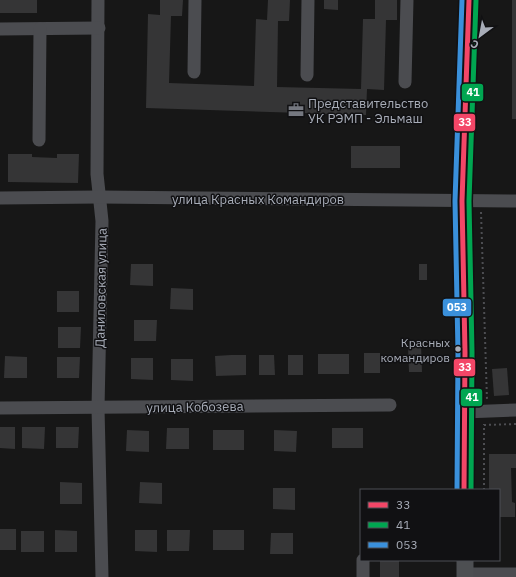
<svg xmlns="http://www.w3.org/2000/svg" width="516" height="577" font-family="'IBM Plex Sans',sans-serif">
	<style>
		.building { fill: #353536 }
		.lines { fill: none; stroke-linecap: round; stroke-linejoin: round }
		.path { stroke: #4d4e52; stroke-width: 2; stroke-dasharray: 2 3; stroke-linecap: butt }
		.minor { stroke: #4b4c50; stroke-width: 13 }
		.major { stroke: #4d4f52; stroke-width: 17 }
		.bus-1-casing { stroke: #111113; stroke-width: 8 }
		.bus-2-casing { stroke: #111113; stroke-width: 8 }
		.bus-3-casing { stroke: #111113; stroke-width: 8 }
		.bus-1 { stroke: #f34667; stroke-width: 5 }
		.bus-2 { stroke: #00a651; stroke-width: 5 }
		.bus-3 { stroke: #3a90db; stroke-width: 5 }
		.bus-dot { fill: #a8adb8; stroke: #111113; stroke-width: 1.5 }
		.labels { text-anchor: middle; dominant-baseline: central; stroke-width: 3; stroke-linejoin: round; paint-order: stroke }
		.bus-label { font-size: 12px; fill: #a8adb8; stroke: #111113; text-anchor: end }
		.poi-label { font-size: 13px; fill: #a8adb8; stroke: #111113; text-anchor: start }
		.street-label { font-size: 13px; fill: #a8adb8; stroke: #111113 }
		.line-badge { stroke: #111113; stroke-width: 1.5 }
		.badge-label { font-size: 11px; text-anchor: middle; font-weight: bold; fill: #fff }
	</style>
	<rect width="100%" height="100%" fill="#171717"/>
	<g class="building">
		<rect x="0" y="0" width="37" height="13"/>
		<polygon points="160,0 183,0 182,16 171,16 169,83 254,86 256,19 267,20 268,0 290,0 289,21 278,21 277,87 361,89 363,19 375,19 375,0 397,0 397,20 386,20 384,90 367,89 366,115 146,108 148,14 160,15"/>
		<polygon points="324,0 338,0 338,10 324,9"/>
		<rect x="512" y="0" width="4" height="119"/>
		<rect x="351" y="146" width="49" height="22"/>
		<polygon points="8,154 32,154 32,157 57,158 57,154 79,154 78,183 8,182"/>
		<polygon points="131,264 153,264 153,286 130,285"/>
		<rect x="419" y="264" width="8" height="16"/>
		<polygon points="171,288 193,289 193,310 170,309"/>
		<rect x="57" y="291" width="22" height="21"/>
		<polygon points="134,320 157,320 156,341 134,341"/>
		<polygon points="58,327 81,327 80,348 58,348"/>
		<polygon points="421,345 422,372 409,372 408,346"/>
		<rect x="364" y="353" width="16" height="20"/>
		<rect x="318" y="354" width="31" height="20"/>
		<polygon points="231,355 246,355 246,375 216,376 215,356"/>
		<polygon points="259,355 274,355 275,375 259,375"/>
		<rect x="288" y="355" width="15" height="20"/>
		<polygon points="5,356 27,357 27,378 4,378"/>
		<polygon points="57,357 80,357 79,378 57,378"/>
		<polygon points="131,358 153,358 153,380 131,379"/>
		<polygon points="171,359 193,359 193,381 171,380"/>
		<polygon points="507,368 509,395 494,396 492,369"/>
		<polygon points="0,427 15,427 15,449 0,448"/>
		<polygon points="22,427 45,427 44,449 22,448"/>
		<polygon points="56,427 79,427 78,448 56,448"/>
		<polygon points="167,428 189,428 189,449 166,449"/>
		<rect x="332" y="428" width="31" height="20"/>
		<polygon points="127,430 149,431 149,452 126,451"/>
		<rect x="213" y="430" width="31" height="20"/>
		<polygon points="274,430 297,431 296,452 274,451"/>
		<polygon points="489,454 516,454 516,468 511,468 512,502 515,503 515,517 499,517 499,490 489,490"/>
		<polygon points="60,482 82,483 82,504 60,504"/>
		<polygon points="140,482 162,483 162,504 139,503"/>
		<polygon points="273,488 295,488 295,510 273,509"/>
		<rect x="0" y="529" width="16" height="21"/>
		<polygon points="55,530 77,531 77,552 55,552"/>
		<polygon points="135,530 157,530 157,552 135,551"/>
		<polygon points="167,530 190,530 189,551 167,551"/>
		<rect x="213" y="530" width="31" height="20"/>
		<rect x="21" y="531" width="23" height="21"/>
		<polygon points="271,533 293,533 293,554 270,554"/>
		<rect x="380" y="560" width="19" height="17"/>
	</g>
	<g class="lines">
		<g class="path">
			<polyline points="481,212 487,400"/>
			<polyline points="484,425 516,424"/>
			<polyline points="484,490 484,424"/>
		</g>
		<g class="minor">
			<polyline points="98,0 97,174 102,221 98,408 102,577"/>
			<polyline points="0,29 99,28"/>
			<polyline points="194,72 195,0"/>
			<polyline points="307,75 308,0"/>
			<polyline points="405,82 407,0"/>
			<polyline points="39,140 40,29"/>
			<polyline points="0,198 99,197 516,201"/>
			<polyline points="0,408 390,405"/>
			<polyline points="464,412 516,410"/>
			<polyline points="465,574 516,574"/>
			<polyline points="363,577 363,560"/>
		</g>
		<g class="major">
			<polyline points="464,490 465,352 462,201 469,0"/>
			<polyline points="465,577 465,560"/>
		</g>
		<defs>
			<polyline id="bus-1" points="464,490 465,352 462,201 469,0"/>
			<polyline id="bus-2" points="471,490 472,352 469,201 476,0"/>
			<polyline id="bus-3" points="457,490 458,352 455,201 462,0"/>
		</defs>
		<use href="#bus-1" class="bus-1-casing"/>
		<use href="#bus-2" class="bus-2-casing"/>
		<use href="#bus-3" class="bus-3-casing"/>
		<use href="#bus-1" class="bus-1"/>
		<use href="#bus-2" class="bus-2"/>
		<use href="#bus-3" class="bus-3"/>
	</g>
	<defs>
		<symbol id="office-bare" viewBox="-9 -9 18 18"><path d="M-6-3h4V-5.5h4V-3h4V5H-6ZM-1-4.5V-3h2v-1.5ZM-6 0V1H6V0Z" fill="#757880" stroke="#111113" stroke-width="2.5" paint-order="stroke"/></symbol>
	</defs>
	<g fill-rule="evenodd">
		<use href="#office-bare" x="285" y="99" width="22" height="22"/>
	</g>
	<circle class="bus-dot" cx="458" cy="349" r="3.5"/>
	<g class="labels">
		<g class="bus-label">
			<text x="450" y="342">Красных<tspan x="450" dy="15">командиров</tspan></text>
		</g>
		<g class="poi-label">
			<text x="308" y="103">Представительство<tspan x="308" dy="15">УК РЭМП - Эльмаш</tspan></text>
		</g>
		<g class="street-label">
			<text x="258" y="199">улица Красных Командиров</text>
			<text transform="translate(101 288) rotate(-89)">Даниловская улица</text>
			<text transform="translate(195 407) rotate(-1)">улица Кобозева</text>
		</g>
	</g>
	<g class="line-badge">
		<rect x="461" y="83" width="23" height="19" rx="4" fill="#00a651"/>
		<rect x="453" y="113" width="23" height="19" rx="4" fill="#f34667"/>
		<rect x="442" y="298" width="30" height="19" rx="4" fill="#3a90db"/>
		<rect x="453" y="358" width="23" height="19" rx="4" fill="#f34667"/>
		<rect x="460" y="388" width="23" height="19" rx="4" fill="#00a651"/>
	</g>
	<g class="badge-label">
		<text x="473" y="96">41</text>
		<text x="465" y="126">33</text>
		<text x="457" y="311">053</text>
		<text x="465" y="371">33</text>
		<text x="472" y="401">41</text>
	</g>
	<rect x="360" y="489" width="140" height="72" fill="#111113" stroke="#4d4f55"/>
	<rect x="368" y="502" width="20" height="6" fill="#f34667" stroke="#4d4f55"/>
	<text x="396" y="509" font-size="12" fill="#a8adb8">33</text>
	<rect x="368" y="522" width="20" height="6" fill="#00a651" stroke="#4d4f55"/>
	<text x="396" y="529" font-size="12" fill="#a8adb8">41</text>
	<rect x="368" y="542" width="20" height="6" fill="#3a90db" stroke="#4d4f55"/>
	<text x="396" y="549" font-size="12" fill="#a8adb8">053</text>
	<g transform="translate(480 36) rotate(212)" stroke="#111113" stroke-width="3" paint-order="stroke">
	<path d="M0-3L7 15L0 10L-7 15Z" fill="#a8adb8"/>
	<text y="-6" font-size="11" font-weight="bold" text-anchor="middle" fill="#a8adb8">С</text>
	</g>
</svg>
